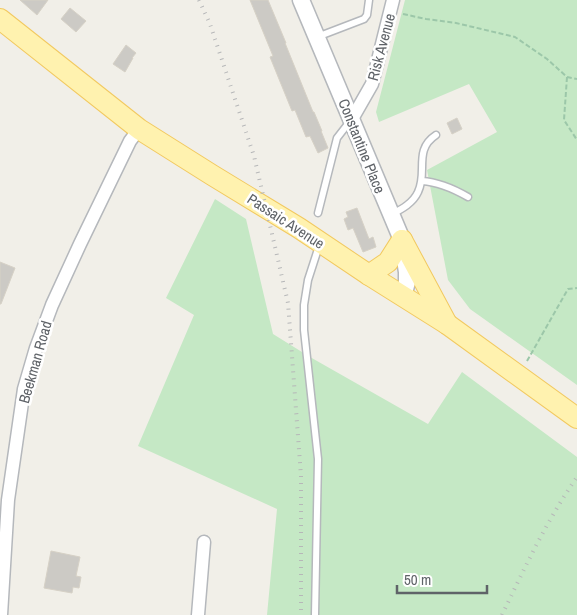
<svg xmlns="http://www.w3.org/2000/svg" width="577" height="615" font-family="'Archivo Narrow',sans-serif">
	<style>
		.green { fill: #c5e8c5 }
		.building { fill: #cccac5; stroke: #d6d1c6 }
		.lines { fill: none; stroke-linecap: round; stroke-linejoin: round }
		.service-casing { stroke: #b5b8bc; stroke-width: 9 }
		.minor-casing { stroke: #b5b8bc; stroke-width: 15 }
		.tertiary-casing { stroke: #b5b8bc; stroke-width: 19 }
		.primary-casing { stroke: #f2c960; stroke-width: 22 }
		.path { stroke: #9cc7a9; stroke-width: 2; stroke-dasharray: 5 2.5; stroke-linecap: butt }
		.service { stroke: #fff; stroke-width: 6 }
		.minor { stroke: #fff; stroke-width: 12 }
		.tertiary { stroke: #fff; stroke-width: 16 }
		.primary { stroke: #fff2af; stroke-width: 20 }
		.rail { stroke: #b6b7b8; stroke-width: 4; stroke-dasharray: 1 6; stroke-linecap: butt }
		.labels { text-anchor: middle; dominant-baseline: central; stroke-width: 5; stroke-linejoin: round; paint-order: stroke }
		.street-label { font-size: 15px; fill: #5f6368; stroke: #fff }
	</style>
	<rect width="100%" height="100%" fill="#f1efe8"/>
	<g class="green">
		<polygon points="405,0 577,0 577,385 470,309 448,280 427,170 497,132 469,84 379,122 376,112"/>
		<polygon points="215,199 246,219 273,334 310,357 428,424 462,372 577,457 577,615 267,615 277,509 138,446 194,315 166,298"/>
	</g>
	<g class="building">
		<polygon points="20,0 48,0 37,15"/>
		<polygon points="250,0 268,0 286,43 285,43 313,112 314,112 322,131 321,131 328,148 318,153 310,136 306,137 295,110 292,111 270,57 273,56"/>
		<polygon points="70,8 86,21 76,32 61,19"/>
		<polygon points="126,45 136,53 132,58 133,58 125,72 113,64"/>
		<polygon points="457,118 462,129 452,134 447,123"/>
		<polygon points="357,208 369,239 373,237 376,247 363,252 353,228 348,230 344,219 348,217 346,212"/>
		<polygon points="0,262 15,268 1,304 0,304"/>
		<polygon points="51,551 80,557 76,576 81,577 79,588 73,587 72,593 44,588"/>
	</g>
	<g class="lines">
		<defs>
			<g id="service">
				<polyline points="317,37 364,19 367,15 369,0"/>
				<path d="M422,181C439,182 454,189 468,197"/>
				<polyline points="318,213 337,138 351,120"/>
				<path d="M392,214C402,209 413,203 418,192C428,172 413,150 436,135"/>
				<polyline points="315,615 318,459 304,330 304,305 308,280 319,246"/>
			</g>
			<g id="minor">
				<polyline points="352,119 372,84 393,0"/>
				<polyline points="1,615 8,500 24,389 36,348 52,305 80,244 130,141 139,129"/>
				<polyline points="198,615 204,542"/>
			</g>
			<polyline id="tertiary" points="301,0 402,240 407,272 407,282 403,296"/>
			<g id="primary">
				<polyline points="0,19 139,129 212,175 299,228 369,275 447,324 577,418"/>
				<polyline points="402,240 447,324"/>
				<polyline points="369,275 388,262 402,240"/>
			</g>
		</defs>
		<use href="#service" class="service-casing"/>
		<use href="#minor" class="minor-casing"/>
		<use href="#tertiary" class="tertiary-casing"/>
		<use href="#primary" class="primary-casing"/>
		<g class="path">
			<polyline points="403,14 426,19 456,23 515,37 547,59 567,77 577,79"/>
			<polyline points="567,77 564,120 577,140"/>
			<polyline points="527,361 568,289 577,288"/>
		</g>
		<use href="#service" class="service"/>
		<use href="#minor" class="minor"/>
		<use href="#tertiary" class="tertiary"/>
		<use href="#primary" class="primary"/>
		<g class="rail">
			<polyline points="199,0 210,24 254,156 288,303 301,476 301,615"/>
			<path d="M502,615C525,567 547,520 577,477"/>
		</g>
	</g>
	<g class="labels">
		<g class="street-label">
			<text transform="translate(381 47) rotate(-75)">Risk Avenue</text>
			<text transform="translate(362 146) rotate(68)">Constantine Place</text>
			<text transform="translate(286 221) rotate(33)">Passaic Avenue</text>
			<text transform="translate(35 362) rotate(-74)">Beekman Road</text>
		</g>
	</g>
	<path d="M397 585v8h90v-8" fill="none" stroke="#5f6368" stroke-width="2.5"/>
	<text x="404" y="585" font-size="15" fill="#5f6368" stroke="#ffffff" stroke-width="4" paint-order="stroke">50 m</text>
</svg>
